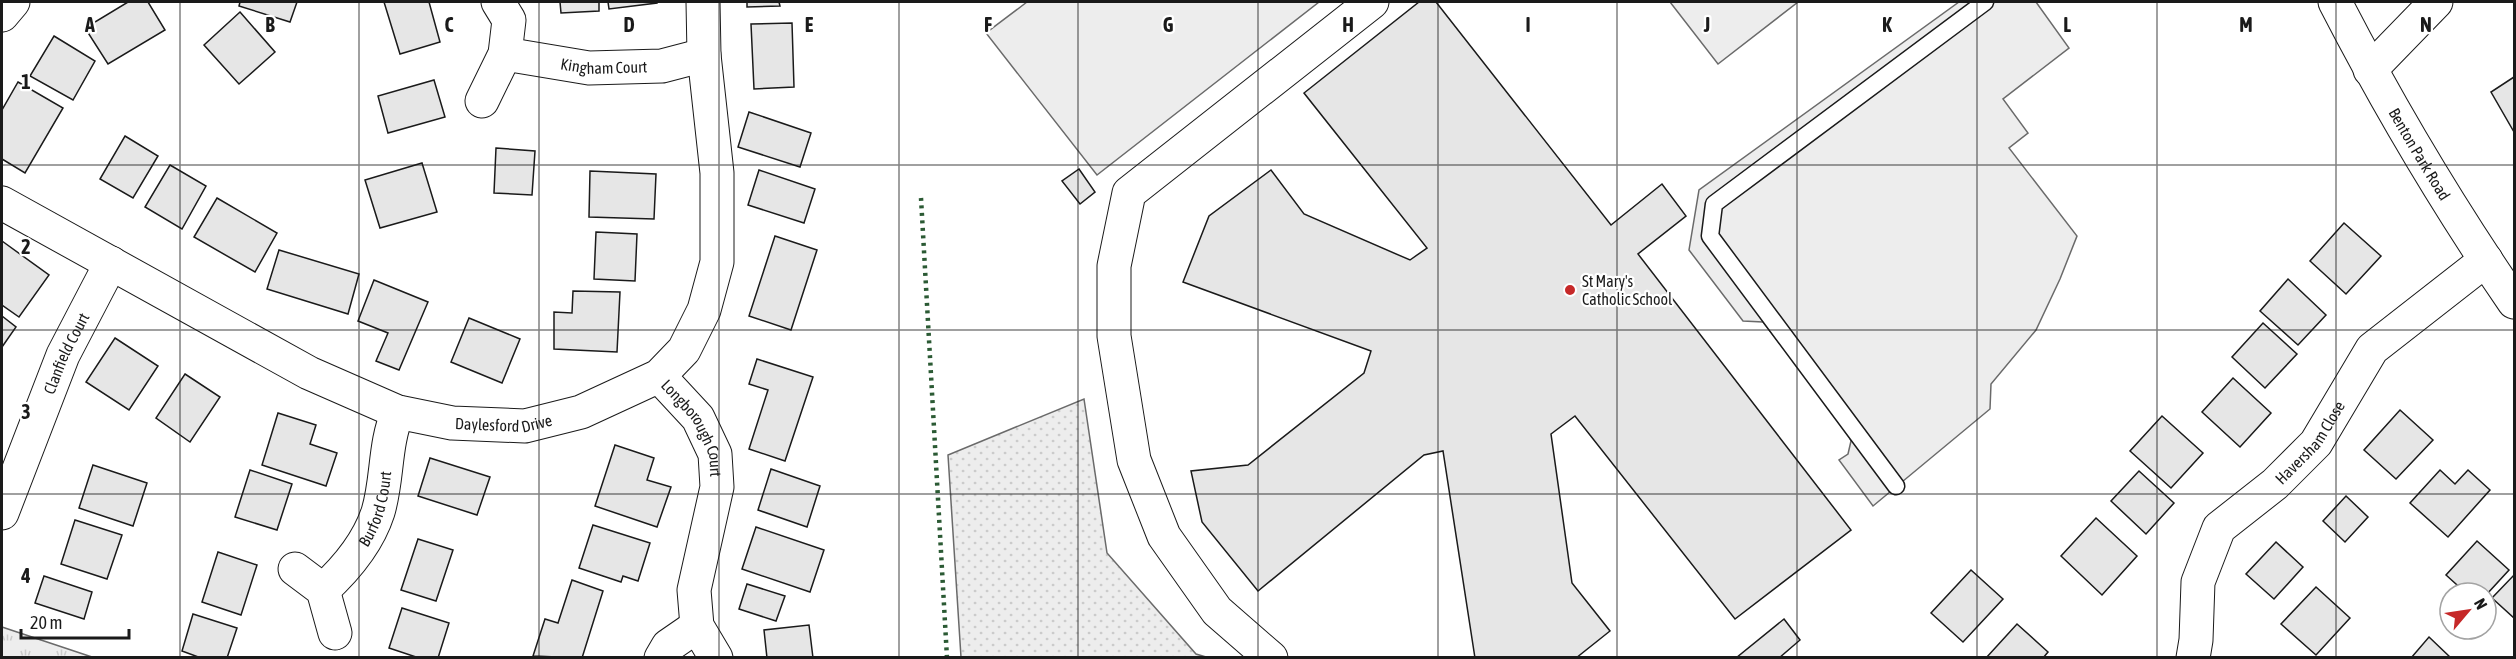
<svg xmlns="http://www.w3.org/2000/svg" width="2516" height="659" font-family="'Asap Condensed',sans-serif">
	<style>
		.grass { fill: url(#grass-tufts); stroke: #6a6a6a; stroke-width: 1.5 }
		.park { fill: url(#park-dots); stroke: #6a6a6a; stroke-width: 1.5 }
		.built { fill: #ededed; stroke: #6a6a6a; stroke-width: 1.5 }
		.building { fill: #e6e6e6; stroke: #1a1a1a; stroke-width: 1.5 }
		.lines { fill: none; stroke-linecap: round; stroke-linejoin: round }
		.lane-casing { stroke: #1a1a1a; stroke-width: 19 }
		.street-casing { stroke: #1a1a1a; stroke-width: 35 }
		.primary-casing { stroke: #1a1a1a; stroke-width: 35 }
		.lane { stroke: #fff; stroke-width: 16 }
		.street { stroke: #fff; stroke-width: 33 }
		.primary { stroke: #fff; stroke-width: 33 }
		.hedge { stroke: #2b5a34; stroke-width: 4.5; stroke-dasharray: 3 4.5; stroke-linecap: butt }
		.grid { fill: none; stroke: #1a1a1a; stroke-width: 1.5; stroke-opacity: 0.55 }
		.poi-dot { fill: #c62828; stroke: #fff; stroke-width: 2 }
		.labels { text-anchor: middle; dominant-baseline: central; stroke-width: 4.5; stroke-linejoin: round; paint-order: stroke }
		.street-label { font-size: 16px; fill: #1a1a1a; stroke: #fff }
		.poi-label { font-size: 16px; fill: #1a1a1a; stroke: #fff; text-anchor: start }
		.grid-label { font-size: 20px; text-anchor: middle; font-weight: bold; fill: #1a1a1a; stroke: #fff; stroke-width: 4.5; stroke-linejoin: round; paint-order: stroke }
	</style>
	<defs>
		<pattern id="grass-tufts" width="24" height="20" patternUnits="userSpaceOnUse" patternTransform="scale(1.5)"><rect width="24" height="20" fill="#ededed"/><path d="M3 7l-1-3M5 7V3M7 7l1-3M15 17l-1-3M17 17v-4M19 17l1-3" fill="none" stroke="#cbcbcb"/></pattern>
		<pattern id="park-dots" width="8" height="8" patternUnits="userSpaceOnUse" patternTransform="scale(1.5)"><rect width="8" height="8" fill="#ededed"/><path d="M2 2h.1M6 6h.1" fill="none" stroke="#cbcbcb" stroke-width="1.8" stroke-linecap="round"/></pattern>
	</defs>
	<rect width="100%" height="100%" fill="#fff"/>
	<polygon class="grass" points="2,627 92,657 2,657"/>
	<polygon class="park" points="1084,399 1107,553 1196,654 1206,657 961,657 948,455"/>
	<g class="built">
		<polygon points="1027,2 1319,2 1097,175 986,33"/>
		<polygon points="1670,2 1798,2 1718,64"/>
		<polygon points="1959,2 2036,2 2069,48 2003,99 2028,133 2009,148 2077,236 2060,279 2036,330 1991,384 1990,409 1873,506 1839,460 1848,454 1851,441 1846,429 1763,322 1743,321 1689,250 1699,190"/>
	</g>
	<g class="building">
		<polygon points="128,2 148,2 165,30 108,64 85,28"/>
		<polygon points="240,2 297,2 290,22 239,6"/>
		<polygon points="384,2 429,2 440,42 400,54"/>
		<polygon points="560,2 599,2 599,11 561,13"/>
		<polygon points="608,2 657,2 657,3 609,9"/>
		<polygon points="747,2 779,2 780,6 747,7"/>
		<polygon points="1419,2 1436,2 1611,225 1662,184 1686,216 1638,254 1851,530 1735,619 1575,416 1551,434 1572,583 1610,631 1576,658 1475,658 1443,451 1424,455 1258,591 1202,522 1191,471 1248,465 1364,373 1371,351 1183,282 1209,216 1271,170 1304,214 1410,260 1427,248 1304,93"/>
		<polygon points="240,12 275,52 239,84 204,45"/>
		<polygon points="792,23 794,87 754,89 751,24"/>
		<polygon points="54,36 95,61 73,100 30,76"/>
		<polygon points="2514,77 2514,132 2491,92"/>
		<polygon points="434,80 445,117 388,133 378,96"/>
		<polygon points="18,82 63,108 25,173 2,159 2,110"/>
		<polygon points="749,112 811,133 800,167 738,147"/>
		<polygon points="125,136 158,156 133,198 100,179"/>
		<polygon points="496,148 535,151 532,195 494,193"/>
		<polygon points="422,163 437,212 380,228 365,180"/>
		<polygon points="170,165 206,186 182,229 145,207"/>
		<polygon points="1079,169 1095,192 1080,204 1062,181"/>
		<polygon points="759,170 815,189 804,223 748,205"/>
		<polygon points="590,171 656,174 654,219 589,217"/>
		<polygon points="217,198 277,233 255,272 194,237"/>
		<polygon points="2344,223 2381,256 2346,294 2310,261"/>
		<polygon points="596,232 637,234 635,281 594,279"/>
		<polygon points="775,236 817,250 791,330 749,316"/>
		<polygon points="2,241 49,275 19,317 2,305"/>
		<polygon points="279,250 359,274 348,314 267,289"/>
		<polygon points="2288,279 2326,315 2298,345 2260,311"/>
		<polygon points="374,280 428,302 399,370 376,361 388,333 358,321"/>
		<polygon points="573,291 620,292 617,352 554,349 554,312 572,313"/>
		<polygon points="2,316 16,327 2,347"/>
		<polygon points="469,318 520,339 502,383 451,362"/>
		<polygon points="2263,323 2297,354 2265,388 2232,357"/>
		<polygon points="115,338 158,366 129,410 86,382"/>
		<polygon points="757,359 813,377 785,461 749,449 768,390 749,384"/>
		<polygon points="185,374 220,397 190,442 156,418"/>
		<polygon points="2233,378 2271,413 2240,447 2202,412"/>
		<polygon points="2400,410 2433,440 2396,479 2364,450"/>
		<polygon points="278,413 316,425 310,444 337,453 326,486 262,465"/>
		<polygon points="2162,416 2203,453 2171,488 2130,451"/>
		<polygon points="615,445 654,458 647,480 671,487 657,527 595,506"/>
		<polygon points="430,458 490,477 477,515 418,496"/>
		<polygon points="93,465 147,483 133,526 79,508"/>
		<polygon points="771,469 820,486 807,527 758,510"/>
		<polygon points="250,470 292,484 277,530 235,517"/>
		<polygon points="2440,470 2455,484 2468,470 2490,490 2448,537 2410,503"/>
		<polygon points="2139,471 2174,503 2146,534 2111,501"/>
		<polygon points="2346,496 2368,517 2345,542 2323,521"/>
		<polygon points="2096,518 2137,556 2102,595 2061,556"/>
		<polygon points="75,520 122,535 107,579 61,564"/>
		<polygon points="593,525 650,543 638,581 623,576 621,582 579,568"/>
		<polygon points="756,527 824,550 810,592 742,569"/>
		<polygon points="418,539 453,550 436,601 401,590"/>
		<polygon points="2477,541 2509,570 2486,595 2486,593 2466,593 2446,575"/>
		<polygon points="2276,542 2303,567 2274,599 2246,574"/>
		<polygon points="218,552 257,565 241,615 202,602"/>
		<polygon points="1971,570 2003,599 1963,642 1931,613"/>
		<polygon points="2514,575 2514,618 2492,598"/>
		<polygon points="44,576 92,592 84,619 35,603"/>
		<polygon points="572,580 603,591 582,658 533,656 545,619 558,623"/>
		<polygon points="747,584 785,596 776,621 739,609"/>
		<polygon points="2316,587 2350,618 2316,655 2281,624"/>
		<polygon points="402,608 449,623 438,658 419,658 389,648"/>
		<polygon points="193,614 237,628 227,658 201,658 182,651"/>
		<polygon points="1784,619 1800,640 1779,658 1736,658"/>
		<polygon points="2017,624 2048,652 2043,658 1986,658"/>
		<polygon points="809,625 813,658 767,658 764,630"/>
		<polygon points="2429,637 2451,658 2411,658"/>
	</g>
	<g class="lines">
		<defs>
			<polyline id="lane" points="1896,486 1710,236 1714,204 1985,2"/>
			<g id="street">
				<polyline points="2,15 13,2"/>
				<path id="s1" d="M505,54L589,68L662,66L704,55"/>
				<polyline points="2370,70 2436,2"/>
				<polyline points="482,101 505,54 509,20 498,2"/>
				<path id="s2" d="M2,203L309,373L398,412L452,423L525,426L581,412L659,376L684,350L704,310L717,262V173L704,55L703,2"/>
				<path id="s3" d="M659,376L698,418L715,454L717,487L694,590L697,626L716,658"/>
				<path id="s4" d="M2,513L63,355L111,263"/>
				<polyline points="295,569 323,590 335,633"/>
				<path id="s5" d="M323,590C347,568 368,543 378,512C388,479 384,444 398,412"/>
				<polyline points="661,658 668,646 697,626"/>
				<polyline points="1271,658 1217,611 1164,536 1134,460 1114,336 1114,266 1129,193 1372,2"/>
				<path id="s6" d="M2193,658L2196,640L2198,582L2219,528L2275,484L2316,443L2372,349L2486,260"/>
			</g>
			<g id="primary">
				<path id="s7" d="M2335,2C2388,105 2448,206 2514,302"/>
			</g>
		</defs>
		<use href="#lane" class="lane-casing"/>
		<use href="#street" class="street-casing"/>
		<use href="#primary" class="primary-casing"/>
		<use href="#lane" class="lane"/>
		<use href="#street" class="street"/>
		<use href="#primary" class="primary"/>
		<polyline class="hedge" points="921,198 947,658"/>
	</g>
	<path class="grid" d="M180,2V658M359,2V658M539,2V658M719,2V658M899,2V658M1078,2V658M1258,2V658M1438,2V658M1617,2V658M1797,2V658M1977,2V658M2157,2V658M2336,2V658M2,165H2514M2,330H2514M2,494H2514"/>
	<circle class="poi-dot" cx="1570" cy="290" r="6"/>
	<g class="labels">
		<g class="street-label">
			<text stroke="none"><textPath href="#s1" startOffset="100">Kingham Court</textPath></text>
			<text stroke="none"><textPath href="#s7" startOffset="174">Benton Park Road</textPath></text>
			<text stroke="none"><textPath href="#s4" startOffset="172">Clanfield Court</textPath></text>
			<text stroke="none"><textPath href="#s2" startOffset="555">Daylesford Drive</textPath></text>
			<text stroke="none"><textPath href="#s3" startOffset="64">Longborough Court</textPath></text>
			<text stroke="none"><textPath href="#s6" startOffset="260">Haversham Close</textPath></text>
			<text stroke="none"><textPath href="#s5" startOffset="99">Burford Court</textPath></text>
		</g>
		<g class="poi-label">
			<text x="1582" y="281">St Mary's<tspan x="1582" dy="18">Catholic School</tspan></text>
		</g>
	</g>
	<g class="grid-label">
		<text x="90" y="32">A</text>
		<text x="270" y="32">B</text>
		<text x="449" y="32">C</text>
		<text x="629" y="32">D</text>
		<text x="809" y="32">E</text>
		<text x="988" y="32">F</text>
		<text x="1168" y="32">G</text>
		<text x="1348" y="32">H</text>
		<text x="1528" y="32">I</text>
		<text x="1707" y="32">J</text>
		<text x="1887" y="32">K</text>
		<text x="2067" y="32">L</text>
		<text x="2246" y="32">M</text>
		<text x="2426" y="32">N</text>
		<text x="26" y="89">1</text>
		<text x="26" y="254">2</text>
		<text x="26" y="419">3</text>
		<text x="26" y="583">4</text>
	</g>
	<rect width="2516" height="659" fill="none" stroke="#1a1a1a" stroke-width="6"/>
	<g transform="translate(2468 611) rotate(61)"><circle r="28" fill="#ffffff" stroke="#a3a3a3" stroke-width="1.5"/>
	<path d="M0-4.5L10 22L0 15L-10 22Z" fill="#c62828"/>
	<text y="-9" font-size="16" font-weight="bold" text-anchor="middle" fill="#1a1a1a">N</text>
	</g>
	<path d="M21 629v9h108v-9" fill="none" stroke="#1a1a1a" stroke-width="3"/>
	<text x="30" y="629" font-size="18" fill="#1a1a1a" stroke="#ffffff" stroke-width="4.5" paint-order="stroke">20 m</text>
</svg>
